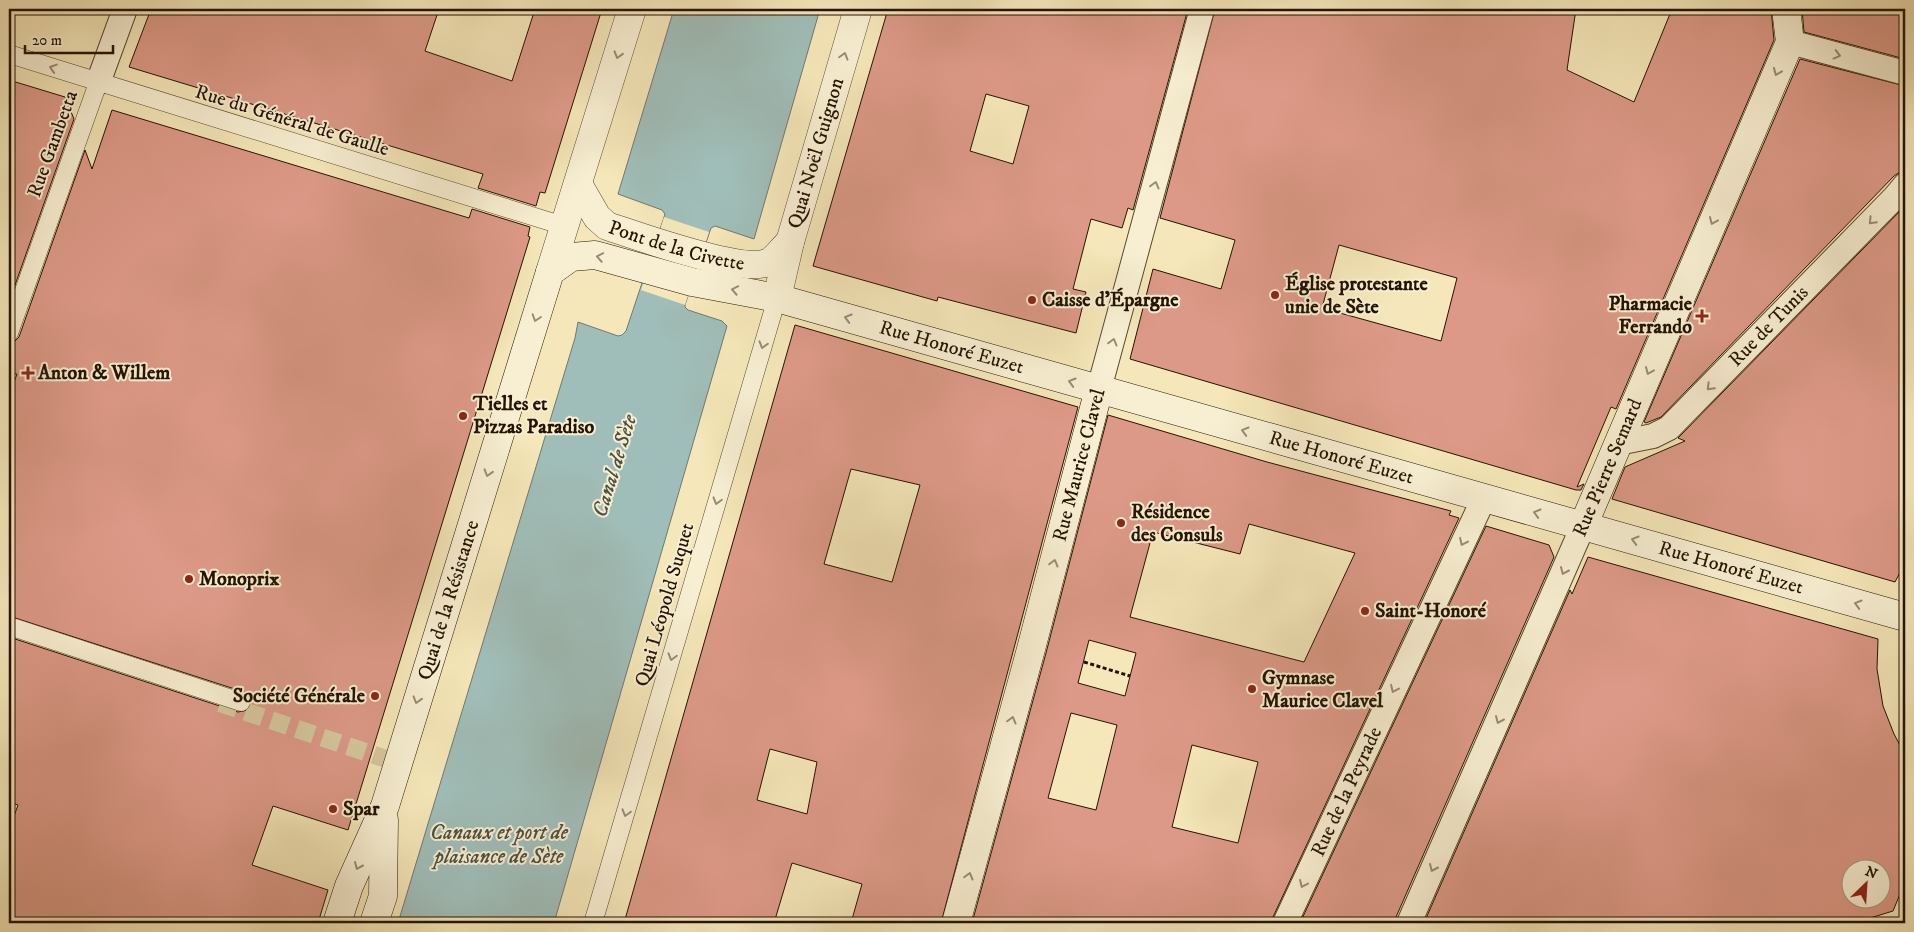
<svg xmlns="http://www.w3.org/2000/svg" width="1914" height="932" font-family="'IM FELL DW Pica',serif">
	<style>
		.water { fill: #a0beb9; stroke: #6e7a6f }
		.pier { fill: #f5e7b9 }
		.building { fill: #dc9987; stroke: #231300; fill-rule: evenodd }
		.lines { fill: none; stroke-linecap: round; stroke-linejoin: round }
		.pedestrian-tunnel { stroke: #d6c79d; stroke-width: 18; stroke-dasharray: 18 9; stroke-linecap: butt }
		.pedestrian-casing { stroke: #58482e; stroke-width: 19 }
		.minor-casing { stroke: #58482e; stroke-width: 26 }
		.tertiary-casing { stroke: #58482e; stroke-width: 29 }
		.secondary-casing { stroke: #231300; stroke-width: 29 }
		.path { stroke: #231300; stroke-width: 3; stroke-dasharray: 4 2.5; stroke-linecap: butt }
		.pedestrian { stroke: #f8efd2; stroke-width: 18 }
		.minor { stroke: #f8efd2; stroke-width: 24 }
		.tertiary { stroke: #f8efd2; stroke-width: 28 }
		.secondary { stroke: #f8efd2; stroke-width: 28 }
		.oneway { stroke: #988c74 }
		.poi-dot { fill: #8f2418; stroke: #f8efd2; stroke-width: 2 }
		.labels { text-anchor: middle; dominant-baseline: central; stroke-width: 4; stroke-linejoin: round; paint-order: stroke }
		.street-label { font-size: 20px; fill: #231300; stroke: #f8efd2 }
		.poi-label { font-size: 20px; font-weight: bold; fill: #231300; stroke: #f8efd2; text-anchor: start }
		.water-label { font-size: 21px; font-style: italic; fill: #4f4f41; stroke: #f8efd2 }
	</style>
	<rect width="100%" height="100%" fill="#f5e7b9"/>
	<filter id="stains"><feTurbulence type="fractalNoise" baseFrequency=".004" numOctaves="4"/><feColorMatrix values="0 0 0 0 .2 0 0 0 0 .09 0 0 0 0 .02 0 0 0 .5 -.17"/></filter>
	<radialGradient id="worn" r=".72"><stop offset=".6" stop-color="#630" stop-opacity="0"/><stop offset="1" stop-color="#630" stop-opacity=".3"/></radialGradient>
	<polygon class="water" points="674,9 820,9 754,239 715,226 711,228 685,305 685,307 688,310 722,321 727,326 554,923 398,923 575,338 578,322 618,336 622,335 626,331 665,214 662,210 618,194"/>
	<polygon class="pier" points="664,217 709,232 685,305 641,290"/>
	<g class="building">
		<polygon points="151,9 439,9 425,51 512,81 535,9 602,9 545,193 540,192 536,206 478,188 483,174 129,67"/>
		<path d="M888,9H1188L1133,210L1128,208L1122,228L1091,219L1073,289L1086,292L1076,333L938,297L937,301L813,266ZM986,94L1029,106L1013,164L970,151Z"/>
		<path d="M1215,9H1576L1567,70L1634,102L1672,9H1771L1774,40L1616,409L1611,407L1577,487L1584,484L1581,490H1576L1130,359L1153,269L1221,289L1235,240L1160,218ZM1339,245L1457,278L1441,341L1322,308Z"/>
		<polygon points="1802,9 1905,9 1905,59 1804,32"/>
		<polygon points="1800,59 1905,86 1905,172 1900,172 1894,176 1661,417 1646,423 1644,422"/>
		<polygon points="9,80 65,97 74,119 9,302"/>
		<polygon points="112,110 469,218 472,209 530,227 528,236 530,237 348,830 273,806 252,865 328,890 318,923 9,923 9,830 18,805 9,802 9,637 238,712 248,710 251,705 249,695 244,692 9,616 9,396 17,374 9,373 9,343 15,341 19,337 85,150 92,169"/>
		<polygon points="1905,206 1905,563 1895,582 1612,499 1625,467 1685,441 1678,438"/>
		<path d="M795,325L1078,407L941,923H851L862,884L792,863L774,923H624ZM851,469L920,485L892,582L824,564ZM770,749L817,762L807,814L757,800Z"/>
		<path d="M1108,415L1267,462L1451,511L1449,515L1459,518L1273,917L1271,923H972L1046,653ZM1249,524L1355,553L1304,662L1130,617L1153,532L1240,554ZM1089,640L1136,653L1125,696L1078,683ZM1071,713L1117,725L1096,810L1048,798ZM1192,745L1258,762L1238,843L1172,827Z"/>
		<polygon points="1486,526 1549,545 1554,557 1396,917 1395,923 1300,923"/>
		<path d="M1588,557L1878,639L1877,669L1883,706L1894,734L1905,755V882L1893,911L1854,923H1424L1570,590L1572,594ZM1852,870H1882V900H1852Z"/>
	</g>
	<g class="lines">
		<polyline class="pedestrian-tunnel" points="220,703 398,763"/>
		<defs>
			<g id="pedestrian">
				<polyline points="9,54 564,226"/>
				<polyline points="9,333 98,83"/>
				<polyline points="9,626 241,702"/>
				<polyline points="593,923 777,298"/>
			</g>
			<g id="minor">
				<polyline points="1790,42 1905,73"/>
				<polyline points="98,83 125,9"/>
				<polyline points="1099,389 1202,9"/>
				<path id="s1" d="M1618,443L1653,436L1669,428L1895,197L1905,185"/>
				<path id="s2" d="M1285,923L1484,498"/>
				<polyline points="1409,923 1583,526"/>
			</g>
			<g id="tertiary">
				<path id="s3" d="M578,184L597,217L607,226C635,235 747,276 771,261C777,257 784,247 790,242"/>
				<polyline points="550,272 632,9"/>
				<path id="s4" d="M777,298L790,242L858,9"/>
			</g>
			<g id="secondary">
				<polyline points="1583,526 1790,42 1786,9"/>
				<path id="s5" d="M337,923L349,886L385,806L550,272L571,257L595,255L692,282L777,298L1905,617"/>
				<polyline points="374,923 383,896 384,820"/>
				<path id="s6" d="M956,923L1031,649L1099,389"/>
			</g>
		</defs>
		<use href="#pedestrian" class="pedestrian-casing"/>
		<use href="#minor" class="minor-casing"/>
		<use href="#tertiary" class="tertiary-casing"/>
		<use href="#secondary" class="secondary-casing"/>
		<polyline class="path" points="1084,662 1130,676"/>
		<use href="#pedestrian" class="pedestrian"/>
		<use href="#minor" class="minor"/>
		<use href="#tertiary" class="tertiary"/>
		<use href="#secondary" class="secondary"/>
	</g>
	<defs><path id="oneway-chevron" d="M-2-3.5L2.5 0L-2 3.5" fill="none" stroke-width="1.6" stroke-linecap="round" stroke-linejoin="round" transform="scale(1.25)"/></defs>
	<g class="oneway">
		<use href="#oneway-chevron" transform="translate(618 55) rotate(107)"/>
		<use href="#oneway-chevron" transform="translate(1837 55) rotate(15)"/>
		<use href="#oneway-chevron" transform="translate(844 56) rotate(-74)"/>
		<use href="#oneway-chevron" transform="translate(53 68) rotate(-162)"/>
		<use href="#oneway-chevron" transform="translate(1777 72) rotate(113)"/>
		<use href="#oneway-chevron" transform="translate(1155 185) rotate(-75)"/>
		<use href="#oneway-chevron" transform="translate(1713 221) rotate(113)"/>
		<use href="#oneway-chevron" transform="translate(1872 221) rotate(134)"/>
		<use href="#oneway-chevron" transform="translate(600 257) rotate(-169)"/>
		<use href="#oneway-chevron" transform="translate(735 290) rotate(-169)"/>
		<use href="#oneway-chevron" transform="translate(536 318) rotate(108)"/>
		<use href="#oneway-chevron" transform="translate(848 318) rotate(-164)"/>
		<use href="#oneway-chevron" transform="translate(1113 342) rotate(-75)"/>
		<use href="#oneway-chevron" transform="translate(763 345) rotate(106)"/>
		<use href="#oneway-chevron" transform="translate(1649 371) rotate(113)"/>
		<use href="#oneway-chevron" transform="translate(1072 382) rotate(-164)"/>
		<use href="#oneway-chevron" transform="translate(1710 387) rotate(135)"/>
		<use href="#oneway-chevron" transform="translate(1245 431) rotate(-164)"/>
		<use href="#oneway-chevron" transform="translate(488 473) rotate(107)"/>
		<use href="#oneway-chevron" transform="translate(717 501) rotate(106)"/>
		<use href="#oneway-chevron" transform="translate(1537 513) rotate(-164)"/>
		<use href="#oneway-chevron" transform="translate(1635 540) rotate(-164)"/>
		<use href="#oneway-chevron" transform="translate(1463 542) rotate(115)"/>
		<use href="#oneway-chevron" transform="translate(1054 563) rotate(-75)"/>
		<use href="#oneway-chevron" transform="translate(1564 571) rotate(114)"/>
		<use href="#oneway-chevron" transform="translate(1858 604) rotate(-164)"/>
		<use href="#oneway-chevron" transform="translate(672 657) rotate(106)"/>
		<use href="#oneway-chevron" transform="translate(1394 689) rotate(115)"/>
		<use href="#oneway-chevron" transform="translate(417 700) rotate(107)"/>
		<use href="#oneway-chevron" transform="translate(1012 720) rotate(-75)"/>
		<use href="#oneway-chevron" transform="translate(1499 720) rotate(114)"/>
		<use href="#oneway-chevron" transform="translate(626 813) rotate(106)"/>
		<use href="#oneway-chevron" transform="translate(358 866) rotate(114)"/>
		<use href="#oneway-chevron" transform="translate(1433 868) rotate(114)"/>
		<use href="#oneway-chevron" transform="translate(969 876) rotate(-75)"/>
		<use href="#oneway-chevron" transform="translate(1303 884) rotate(115)"/>
	</g>
	<g class="poi-dot">
		<circle cx="1275" cy="295" r="5"/>
		<circle cx="1032" cy="300" r="5"/>
		<path d="M1699.5 308.5h5v5h5v5h-5v5h-5v-5h-5v-5h5z"/>
		<path d="M25.5 365.5h5v5h5v5h-5v5h-5v-5h-5v-5h5z"/>
		<circle cx="463" cy="416" r="5"/>
		<circle cx="1121" cy="523" r="5"/>
		<circle cx="189" cy="579" r="5"/>
		<circle cx="1365" cy="611" r="5"/>
		<circle cx="1252" cy="689" r="5"/>
		<circle cx="375" cy="696" r="5"/>
		<circle cx="333" cy="809" r="5"/>
	</g>
	<g class="labels">
		<g class="street-label">
			<text transform="translate(292 121) rotate(17)">Rue du Général de Gaulle</text>
			<text transform="translate(53 144) rotate(-70)">Rue Gambetta</text>
			<text stroke="none"><textPath href="#s4" startOffset="150">Quai Noël Guignon</textPath></text>
			<text stroke="none"><textPath href="#s3" startOffset="124">Pont de la Civette</textPath></text>
			<text stroke="none"><textPath href="#s1" startOffset="196">Rue de Tunis</textPath></text>
			<text stroke="none"><textPath href="#s5" startOffset="1104">Rue Honoré Euzet</textPath></text>
			<text stroke="none"><textPath href="#s5" startOffset="1509">Rue Honoré Euzet</textPath></text>
			<text stroke="none"><textPath href="#s6" startOffset="474">Rue Maurice Clavel</textPath></text>
			<text transform="translate(1608 468) rotate(-67)">Rue Pierre Semard</text>
			<text stroke="none"><textPath href="#s5" startOffset="1914">Rue Honoré Euzet</textPath></text>
			<text stroke="none"><textPath href="#s5" startOffset="342">Quai de la Résistance</textPath></text>
			<text transform="translate(665 605) rotate(-74)">Quai Léopold Suquet</text>
			<text stroke="none"><textPath href="#s2" startOffset="145">Rue de la Peyrade</textPath></text>
		</g>
		<g class="poi-label">
			<text x="1285" y="284">Église protestante<tspan x="1285" dy="23">unie de Sète</tspan></text>
			<text x="1042" y="300">Caisse d'Épargne</text>
			<text x="1692" y="304" text-anchor="end">Pharmacie<tspan x="1692" dy="23">Ferrando</tspan></text>
			<text x="38" y="373">Anton &amp; Willem</text>
			<text x="473" y="404">Tielles et<tspan x="473" dy="23">Pizzas Paradiso</tspan></text>
			<text x="1131" y="512">Résidence<tspan x="1131" dy="23">des Consuls</tspan></text>
			<text x="199" y="579">Monoprix</text>
			<text x="1375" y="611">Saint-Honoré</text>
			<text x="1262" y="678">Gymnase<tspan x="1262" dy="23">Maurice Clavel</tspan></text>
			<text x="365" y="696" text-anchor="end">Société Générale</text>
			<text x="343" y="809">Spar</text>
		</g>
		<g class="water-label">
			<text transform="translate(615 466) rotate(-73)">Canal de Sète</text>
			<text x="499" y="833">Canaux et port de<tspan x="499" dy="24">plaisance de Sète</tspan></text>
		</g>
	</g>
	<rect width="1914" height="932" fill="none" stroke="#f5e7b9" stroke-width="30"/>
	<rect x="10" y="10" width="1894" height="912" fill="none" stroke="#231300" stroke-width="2.5"/>
	<rect x="15" y="15" width="1884" height="902" fill="none" stroke="#231300"/>
	<g transform="translate(1866 884) rotate(25)"><circle r="24" fill="#f8efd2" stroke="#a3977e"/>
	<path d="M0-4L9 19L0 12L-9 19Z" fill="#8f2418"/>
	<text y="-8" font-size="14" font-weight="bold" text-anchor="middle" fill="#231300">N</text>
	</g>
	<path d="M25 45v8h88v-8" fill="none" stroke="#231300" stroke-width="2.5"/>
	<text x="32" y="45" font-size="15" fill="#231300" stroke="#f8efd2" stroke-width="4" paint-order="stroke">20 m</text>
	<rect width="100%" height="100%" filter="url(#stains)"/>
	<rect width="100%" height="100%" fill="url(#worn)"/>
</svg>
